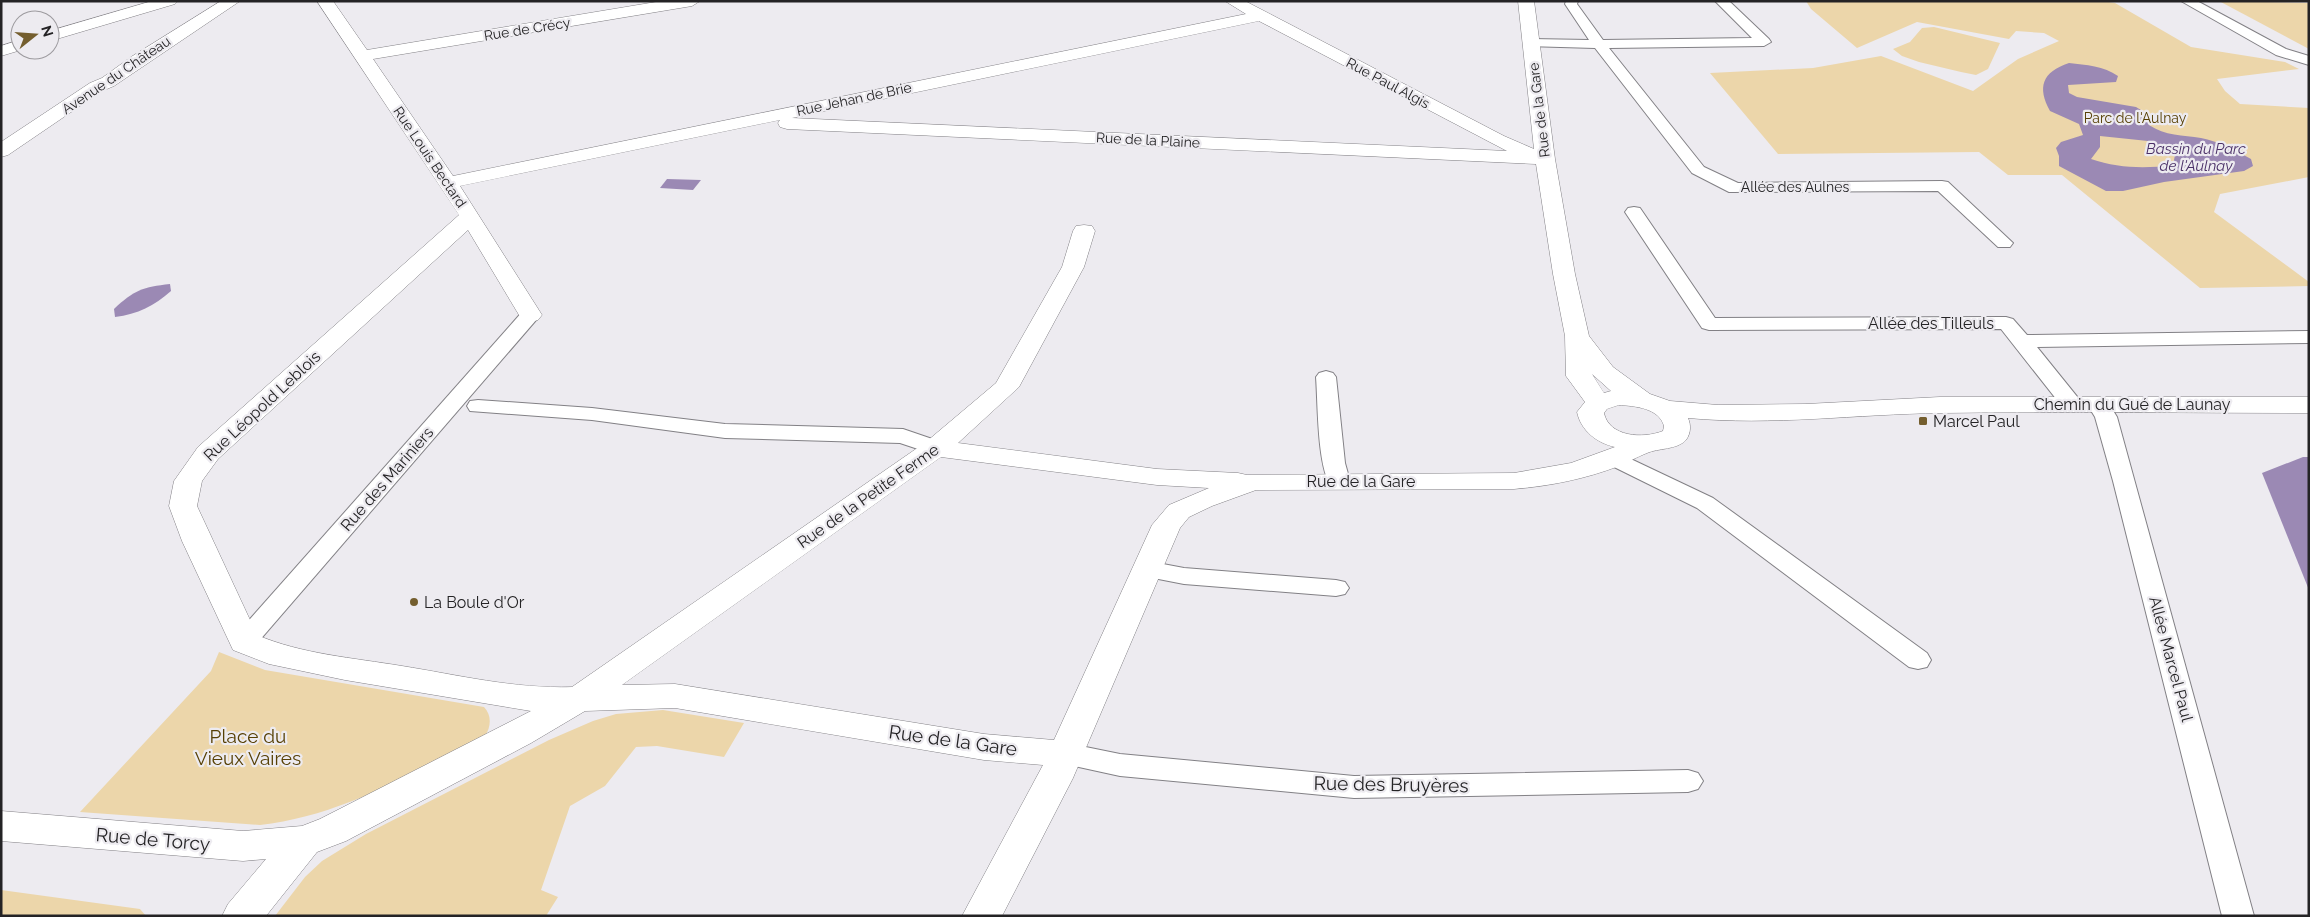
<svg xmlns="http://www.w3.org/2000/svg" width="2310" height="917" font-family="Raleway,sans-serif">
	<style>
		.green { fill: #ecd6aa }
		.water { fill: #9b89b4; fill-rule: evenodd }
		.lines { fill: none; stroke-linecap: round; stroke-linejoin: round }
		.lane-casing { stroke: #828085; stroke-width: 2 }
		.street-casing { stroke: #828085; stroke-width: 1 }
		.lane { fill: #fff; fill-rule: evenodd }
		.street { fill: #fff; fill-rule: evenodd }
		.poi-dot { fill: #745e2e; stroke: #edebf0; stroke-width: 2 }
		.labels { text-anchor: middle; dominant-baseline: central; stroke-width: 4.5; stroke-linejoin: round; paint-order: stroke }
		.far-street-label { font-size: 14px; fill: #242325; stroke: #edebf0 }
		.far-park-label { font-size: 14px; fill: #574005; stroke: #edebf0 }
		.far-water-label { font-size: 15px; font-style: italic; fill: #4a3067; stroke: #edebf0 }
		.street-label { font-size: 16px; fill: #242325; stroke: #edebf0 }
		.poi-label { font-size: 16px; fill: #242325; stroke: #edebf0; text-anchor: start }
		.near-park-label { font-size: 19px; fill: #574005; stroke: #edebf0 }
		.near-street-label { font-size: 19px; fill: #242325; stroke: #edebf0 }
	</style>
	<rect width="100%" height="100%" fill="#edebf0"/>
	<g class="green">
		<polygon points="1806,1 2102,1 2115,3 2191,47 2285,62 2299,69 2217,79 2225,91 2240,104 2309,108 2309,177 2220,194 2214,212 2309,282 2309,286 2200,288 2062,175 2008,175 1979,152 1778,154 1710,73 1813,68 1881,56 1973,91 2018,59 2059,41 2044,33 2016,31 2009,39 1917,22 1857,48 1811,9"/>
		<polygon points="2219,1 2309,3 2309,49"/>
		<polygon points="1934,27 2000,43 1988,69 1976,75 1961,72 1919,62 1902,56 1893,49 1910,42 1922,28"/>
		<path d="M219,652L265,670L484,707C492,715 491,727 485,736C414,773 341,816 260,825L80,812L211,671Z"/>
		<polygon points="663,710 744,723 724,757 657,746 636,747 605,786 570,806 541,890 558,897 546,916 275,916 305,877 322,861 366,834 549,740 593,721 616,714"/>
		<polygon points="1,890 140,909 146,916 1,916"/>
	</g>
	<g class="water">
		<path d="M2069,63C2086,65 2104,66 2118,76L2116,82L2068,85L2069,93L2077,97L2136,107L2149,115V125C2165,136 2183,135 2201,138C2218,141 2237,151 2251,159L2253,166L2244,171L2164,182L2123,191H2106L2059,166V156L2056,148L2061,142L2083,135L2079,124L2050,111C2037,87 2042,72 2069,63ZM2100,136L2148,141L2175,155L2173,165C2144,169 2118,168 2091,159L2100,147Z"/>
		<polygon points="667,179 701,180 693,190 660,188"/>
		<path d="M170,284L171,291C154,306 138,314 115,317L114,309C134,290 143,287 170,284Z"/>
		<polygon points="2303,457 2309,457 2309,590 2262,473"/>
	</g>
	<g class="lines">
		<defs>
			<g id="lane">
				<polygon points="1566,1 1578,1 1577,4 1603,40 1752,38 1715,1 1729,1 1769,39 1771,42 1764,46 1609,48 1704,167 1738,183 1942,181 1948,182 2013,243 2010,247 1998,247 1938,191 1729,192 1692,173 1595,48 1526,46 1524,43 1526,40 1531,39 1589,40 1565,4"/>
				<polygon points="2181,1 2197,1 2286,49 2309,56 2309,65 2276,55"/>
				<polygon points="1634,207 1640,208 1715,318 2006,317 2013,319 2027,335 2309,331 2309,343 2037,347 2083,404 2080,409 2072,410 2064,409 2001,329 1709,330 1702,328 1625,212 1628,208"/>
				<polygon points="530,309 537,311 540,315 537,319 253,648 244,651 235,648 231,642 235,636 523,311"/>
				<path d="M1326,371L1333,373L1336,377L1345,463L1350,481L1347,486L1339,488L1331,486C1317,466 1318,403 1316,377L1319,373Z"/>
				<polygon points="2098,398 2106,399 2117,417 2254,916 2222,916 2113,481 2095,417 2087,404 2090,399"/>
				<polygon points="478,400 592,408 725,424 903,429 944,443 947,448 944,453 936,455 900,443 725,438 592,420 470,411 467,406 470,401"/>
				<polygon points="1616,452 1713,498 1927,653 1931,660 1927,667 1918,669 1909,667 1697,508 1608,464 1605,459 1608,454"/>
				<polygon points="1147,561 1184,568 1336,580 1345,582 1349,588 1345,594 1336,596 1184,584 1138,575 1135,569 1138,563"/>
				<polygon points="1066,743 1120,754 1354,776 1688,770 1698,773 1703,781 1698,789 1688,792 1354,798 1120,776 1056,762 1052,754 1056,746"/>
			</g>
			<g id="street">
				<polygon points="152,1 178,1 175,4 50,41 50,31"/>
				<polygon points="221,1 240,1 114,86 102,91 8,155 1,157 1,142 90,83 102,78 131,57"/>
				<path d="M317,1H333L367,50L662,1H700L692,6L373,59L453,176L1246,14L1225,1H1245L1504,136L1534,149L1518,1H1534L1555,159L1575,274L1589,336L1613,367L1650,394L1670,401L1718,405L1806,404L1940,397H2309V413C2186,413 2064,411 1941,413C1857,414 1773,426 1688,418C1691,425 1691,433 1686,440C1677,450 1658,448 1647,453C1637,457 1628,462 1619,466C1585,479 1550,486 1514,489L1256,490L1212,506L1189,517L1180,528L1073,778L1002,916H962L1043,765L984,760L675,708L585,711L531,743L346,841L317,852L266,916H222L228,904L266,859L243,861L1,841V811L243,831L302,826L320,819L531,711L345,680L269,664L233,650L182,541L169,506L174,481L198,447L459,215ZM1259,21L1507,151L792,118ZM780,120L778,123L780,127L787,129L1536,164L1553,274L1565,336L1566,376L1585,402L1577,412C1581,431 1597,443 1615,447L1571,463L1514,473L1247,475L1238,473L1157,469L958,443L1019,387L1084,267L1095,231L1092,226L1084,225L1076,226L1073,231L1062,267L996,383L926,442L572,687C515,689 458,675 402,666C354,658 301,654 257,635L197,506L202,481L218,459L468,230L522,320L530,322L538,320L542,315L460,186ZM1592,374L1611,391L1604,393ZM1619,405C1635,406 1659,408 1664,426L1663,431C1643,439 1609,437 1604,413L1607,409ZM941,457L1157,485L1209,488L1169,505L1152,525L1054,740L984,734L675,684L622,685Z"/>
				<polygon points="20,40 21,50 1,56 1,46"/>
			</g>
		</defs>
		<use href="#lane" class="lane-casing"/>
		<use href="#street" class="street-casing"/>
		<use href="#lane" class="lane"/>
		<use href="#street" class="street"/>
	</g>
	<g class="poi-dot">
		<rect x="1918" y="416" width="10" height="10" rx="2.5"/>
		<circle cx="414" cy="602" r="5"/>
	</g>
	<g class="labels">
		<g class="far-street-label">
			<text transform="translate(527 29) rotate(-9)">Rue de Crécy</text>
			<text transform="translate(116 75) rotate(-34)">Avenue du Château</text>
			<text transform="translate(1388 83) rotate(28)">Rue Paul Algis</text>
			<text transform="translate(854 99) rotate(-12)">Rue Jehan de Brie</text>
			<text transform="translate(1539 110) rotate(-97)">Rue de la Gare</text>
			<text transform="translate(1148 140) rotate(3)">Rue de la Plaine</text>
			<text transform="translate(430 157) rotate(56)">Rue Louis Bectard</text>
			<text x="1795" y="187">Allée des Aulnes</text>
		</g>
		<g class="far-park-label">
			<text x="2135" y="118">Parc de l'Aulnay</text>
		</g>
		<g class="far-water-label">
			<text x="2196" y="149">Bassin du Parc<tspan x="2196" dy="17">de l'Aulnay</tspan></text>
		</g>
		<g class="street-label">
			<text x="1931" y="323">Allée des Tilleuls</text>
			<text x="2132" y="404">Chemin du Gué de Launay</text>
			<text transform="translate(262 406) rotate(-43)">Rue Léopold Leblois</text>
			<text transform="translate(387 479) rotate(-49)">Rue des Mariniers</text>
			<text x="1361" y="481">Rue de la Gare</text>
			<text transform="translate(868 496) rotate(-35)">Rue de la Petite Ferme</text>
			<text transform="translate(2171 659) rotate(75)">Allée Marcel Paul</text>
		</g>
		<g class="poi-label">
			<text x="1933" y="421">Marcel Paul</text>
			<text x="424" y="602">La Boule d'Or</text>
		</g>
		<g class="near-park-label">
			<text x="248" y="736">Place du<tspan x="248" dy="22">Vieux Vaires</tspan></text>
		</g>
		<g class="near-street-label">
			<text transform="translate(953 740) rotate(8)">Rue de la Gare</text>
			<text transform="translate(1391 784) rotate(1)">Rue des Bruyères</text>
			<text transform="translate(153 839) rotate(5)">Rue de Torcy</text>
		</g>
	</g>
	<rect width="2310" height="917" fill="none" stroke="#242325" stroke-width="5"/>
	<g transform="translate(35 35) rotate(73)"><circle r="24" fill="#edebf0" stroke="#9d9b9f"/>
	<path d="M0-4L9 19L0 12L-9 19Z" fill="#745e2e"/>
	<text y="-8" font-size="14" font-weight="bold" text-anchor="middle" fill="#242325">N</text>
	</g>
</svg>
